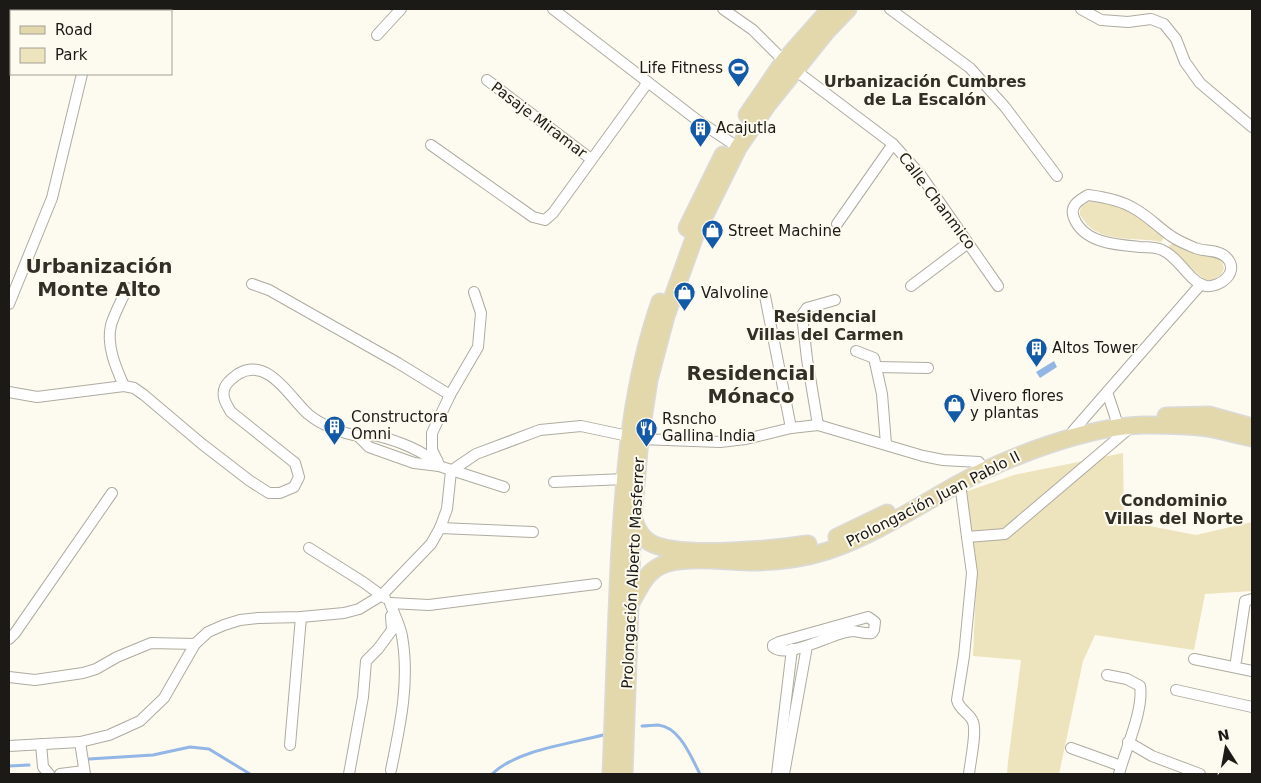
<svg xmlns="http://www.w3.org/2000/svg" width="1261" height="783" font-family="'DejaVu Sans',sans-serif">
	<style>
		.green { fill: #ede3bc }
		.water { fill: #92b6e5 }
		.lines { fill: none; stroke-linecap: round; stroke-linejoin: round }
		.stream { stroke: #92b6e5; stroke-width: 3 }
		.minor-casing { stroke: #aeaba0; stroke-width: 12 }
		.primary-casing { stroke: #dbdada; stroke-width: 19 }
		.minor { stroke: #fff; stroke-width: 10 }
		.primary { stroke: #e3d8ac; stroke-width: 16 }
		.labels { text-anchor: middle; dominant-baseline: central; stroke-width: 4; stroke-linejoin: round; paint-order: stroke }
		.poi-label { font-size: 15px; fill: #1b1a16; stroke: #fdfaef; text-anchor: start }
		.street-label { font-size: 15px; fill: #1b1a16; stroke: #fdfaef }
		.neighbourhood-label { font-size: 16px; font-weight: bold; fill: #322f27; stroke: #fdfaef }
		.district-label { font-size: 20px; font-weight: bold; fill: #322f27; stroke: #fdfaef }
	</style>
	<rect width="100%" height="100%" fill="#fdfaef"/>
	<g class="green">
		<path d="M1099,200C1130,209 1141,214 1164,238L1161,242C1140,237 1113,242 1094,230C1088,227 1084,220 1080,215C1079,203 1089,202 1099,200Z"/>
		<polygon points="1173,242 1221,259 1224,268 1221,275 1212,280 1205,280 1168,248"/>
		<polygon points="1123,453 1124,524 1139,524 1196,535 1252,522 1252,591 1205,594 1194,650 1095,635 1083,661 1059,774 1007,774 1008,762 1021,660 973,656 976,586 965,492 1014,475"/>
	</g>
	<polygon class="water" points="1054,361 1057,367 1040,378 1036,372"/>
	<g class="lines">
		<g class="stream">
			<path d="M642,726C647,726 653,725 658,725C680,727 691,757 700,774"/>
			<polyline points="89,759 153,755 190,747 209,749 250,774"/>
			<polyline points="9,766 29,765"/>
			<path d="M492,774C517,750 569,744 603,735"/>
		</g>
		<defs>
			<g id="minor">
				<polyline points="553,9 697,120 730,142"/>
				<polyline points="723,9 753,30 784,61"/>
				<polyline points="890,9 970,68 1005,107 1057,176"/>
				<polyline points="1081,9 1101,20 1128,22 1151,19 1164,24 1176,39 1185,62 1200,83 1252,127"/>
				<polyline points="97,11 97,9"/>
				<polyline points="377,35 401,9"/>
				<polyline points="795,70 893,144 920,174 998,286"/>
				<polyline points="487,80 591,159"/>
				<polyline points="431,145 533,217 545,220 553,213 648,82"/>
				<path d="M1088,195C1104,197 1121,200 1135,209C1148,216 1159,228 1171,236C1178,241 1188,245 1195,248C1205,252 1219,249 1227,258C1240,272 1220,288 1206,286C1190,283 1179,257 1162,250C1156,247 1147,247 1140,247C1116,245 1084,243 1074,218C1069,206 1079,200 1088,195Z"/>
				<polyline points="837,224 893,144"/>
				<polyline points="252,284 269,290 398,363 450,395"/>
				<polyline points="911,286 968,243"/>
				<polyline points="765,296 791,428"/>
				<polyline points="9,304 52,198 82,74"/>
				<polyline points="856,351 874,358 882,394 886,444"/>
				<polyline points="877,367 928,368"/>
				<path d="M124,386C116,368 106,345 111,325C115,312 122,300 127,288"/>
				<path d="M9,392L37,397L124,386L134,388L144,395L202,444L250,481L269,493H280L294,487L299,477L295,463L231,412C226,404 221,396 225,387C228,381 233,378 238,374C268,356 290,398 308,414C314,419 322,424 330,427C339,431 350,435 359,436C366,436 372,434 378,436C398,441 425,451 439,466"/>
				<polyline points="1107,392 1116,419"/>
				<polyline points="818,425 807,359 802,315 807,308 835,300"/>
				<polyline points="1073,431 1201,284"/>
				<polyline points="358,436 369,447 414,463 439,466 504,487"/>
				<polyline points="640,439 720,442 746,439 791,428 818,425 923,456 943,460 979,462"/>
				<polyline points="438,462 432,450 432,433 450,395 478,347 481,313 474,292"/>
				<polyline points="554,482 625,479"/>
				<polyline points="960,483 967,537"/>
				<polyline points="440,528 533,532"/>
				<polyline points="309,548 363,582 385,598"/>
				<path d="M868,617L875,622L874,630L872,633C865,634 858,631 852,631C833,632 789,660 773,647V645L779,642Z"/>
				<polyline points="9,639 15,633 112,493"/>
				<polyline points="1194,659 1252,671"/>
				<polyline points="1236,661 1245,601 1252,599"/>
				<path d="M1107,675L1127,679L1140,686C1144,710 1125,750 1119,774"/>
				<polyline points="9,677 35,680 83,673 96,669 117,657 151,643 195,644"/>
				<polyline points="1176,690 1252,707"/>
				<polyline points="80,742 85,774"/>
				<polyline points="1128,742 1152,756 1200,774"/>
				<polyline points="41,744 43,767 49,774"/>
				<polyline points="290,745 301,617"/>
				<polyline points="9,746 80,742 109,735 140,721 164,698 195,644 208,632 224,625 240,620 258,618 301,617 344,613 359,609 382,595 431,544 440,528 447,509 451,471 476,454 540,430 581,426 628,436"/>
				<polyline points="1071,748 1121,766"/>
				<path d="M391,770C400,726 410,682 402,636C400,625 394,614 390,603L429,605L596,584"/>
				<polyline points="60,774 84,771"/>
				<polyline points="349,774 363,697 366,661 378,649 392,630 391,616"/>
				<polyline points="777,774 792,649"/>
				<polyline points="784,774 807,646"/>
				<path d="M969,774C970,763 977,732 973,722C970,713 959,710 957,700L964,656L972,573L967,537L1005,534L1131,427"/>
			</g>
			<g id="primary">
				<polyline points="747,115 784,61 830,9"/>
				<polyline points="687,228 723,155"/>
				<polyline points="1166,416 1209,415 1252,427"/>
				<path d="M634,520C637,529 641,537 649,542C676,559 775,549 808,544"/>
				<polyline points="837,537 887,513"/>
				<path d="M632,601C640,587 646,573 660,566C681,555 728,562 753,562C777,562 805,558 827,551C874,535 915,508 958,484C1007,457 1088,426 1144,425C1165,425 1188,425 1208,428C1223,431 1238,435 1252,438"/>
				<path d="M611,774C614,699 616,623 620,548C625,464 632,382 660,302"/>
				<polyline points="624,774 633,518 640,439 649,380 666,316 696,233 738,148 768,104 826,32 848,9"/>
			</g>
		</defs>
		<use href="#minor" class="minor-casing"/>
		<use href="#primary" class="primary-casing"/>
		<use href="#minor" class="minor"/>
		<use href="#primary" class="primary"/>
	</g>
	<defs>
		<symbol id="stadium-pin" viewBox="-11 -11 22 30"><path d="M0 17L-7.5 6A9.5 9.5 0 1 1 7.5 6Z" fill="#1259a8" stroke="#fdfaef"/><path d="M0-5a6.5 5 0 1 0 0 10a6.5 5 0 1 0 0-10ZM-3.5-1.8h7v3.6h-7Z" fill="#fff"/></symbol>
		<symbol id="building-pin" viewBox="-11 -11 22 30"><path d="M0 17L-7.5 6A9.5 9.5 0 1 1 7.5 6Z" fill="#1259a8" stroke="#fdfaef"/><path d="M-4-6H4V6H1V3H-1V6H-4ZM-2.5-4.3h1.7v1.8h-1.7ZM.8-4.3h1.7v1.8H.8ZM-2.5-1h1.7V.8h-1.7ZM.8-1h1.7V.8H.8Z" fill="#fff"/></symbol>
		<symbol id="shop-pin" viewBox="-11 -11 22 30"><path d="M0 17L-7.5 6A9.5 9.5 0 1 1 7.5 6Z" fill="#1259a8" stroke="#fdfaef"/><path d="M-5-2.5h2.3a2.7 3.5 0 0 1 5.4 0H5L5.5 6h-11ZM-1.5-2.5h3a1.5 2.3 0 0 0-3 0Z" fill="#fff"/></symbol>
		<symbol id="restaurant-pin" viewBox="-11 -11 22 30"><path d="M0 17L-7.5 6A9.5 9.5 0 1 1 7.5 6Z" fill="#1259a8" stroke="#fdfaef"/><path d="M-5-6h1v4h1v-4h1v4h1v-4h1v5L-1.5 .5V6h-2V.5L-5-1ZM5-6V6H3V1.5H1.5Q1.5-4 5-6Z" fill="#fff"/></symbol>
	</defs>
	<g fill-rule="evenodd">
		<use href="#stadium-pin" x="726" y="56" width="25" height="34"/>
		<use href="#building-pin" x="688" y="116" width="25" height="34"/>
		<use href="#shop-pin" x="700" y="218" width="25" height="34"/>
		<use href="#shop-pin" x="672" y="280" width="25" height="34"/>
		<use href="#building-pin" x="1024" y="336" width="25" height="34"/>
		<use href="#shop-pin" x="942" y="392" width="25" height="34"/>
		<use href="#building-pin" x="322" y="414" width="25" height="34"/>
		<use href="#restaurant-pin" x="634" y="416" width="25" height="34"/>
	</g>
	<g class="labels">
		<g class="poi-label">
			<text x="723" y="68" text-anchor="end">Life Fitness</text>
			<text x="716" y="128">Acajutla</text>
			<text x="728" y="231">Street Machine</text>
			<text x="701" y="293">Valvoline</text>
			<text x="1052" y="348">Altos Tower</text>
			<text x="970" y="396">Vivero flores<tspan x="970" dy="17">y plantas</tspan></text>
			<text x="351" y="417">Constructora<tspan x="351" dy="17">Omni</tspan></text>
			<text x="662" y="419">Rsncho<tspan x="662" dy="17">Gallina India</tspan></text>
		</g>
		<g class="street-label">
			<text transform="translate(539 120) rotate(37)">Pasaje Miramar</text>
			<text transform="translate(937 201) rotate(53)">Calle Chanmico</text>
			<text transform="translate(933 499) rotate(-27)">Prolongación Juan Pablo II</text>
			<text transform="translate(633 573) rotate(-87)">Prolongación Alberto Masferrer</text>
		</g>
		<g class="neighbourhood-label">
			<text x="925" y="81">Urbanización Cumbres<tspan x="925" dy="18">de La Escalón</tspan></text>
			<text x="825" y="316">Residencial<tspan x="825" dy="18">Villas del Carmen</tspan></text>
			<text x="1174" y="500">Condominio<tspan x="1174" dy="18">Villas del Norte</tspan></text>
		</g>
		<g class="district-label">
			<text x="99" y="266">Urbanización<tspan x="99" dy="23">Monte Alto</tspan></text>
			<text x="751" y="373">Residencial<tspan x="751" dy="23">Mónaco</tspan></text>
		</g>
	</g>
	<rect width="1261" height="783" fill="none" stroke="#1b1a16" stroke-width="20"/>
	<rect x="10" y="10" width="162" height="65" fill="#fdfaef" stroke="#a3a098"/>
	<rect x="20" y="26" width="25" height="8" fill="#e3d8ac" stroke="#a3a098"/>
	<text x="55" y="35" font-size="15" fill="#1b1a16">Road</text>
	<rect x="20" y="48" width="25" height="15" fill="#ede3bc" stroke="#a3a098"/>
	<text x="55" y="60" font-size="15" fill="#1b1a16">Park</text>
	<g transform="translate(1226 748) rotate(349)" stroke="#fdfaef" stroke-width="4" paint-order="stroke">
	<path d="M0-4L9 19L0 12L-9 19Z" fill="#1b1a16"/>
	<text y="-8" font-size="14" font-weight="bold" text-anchor="middle" fill="#1b1a16">N</text>
	</g>
</svg>
